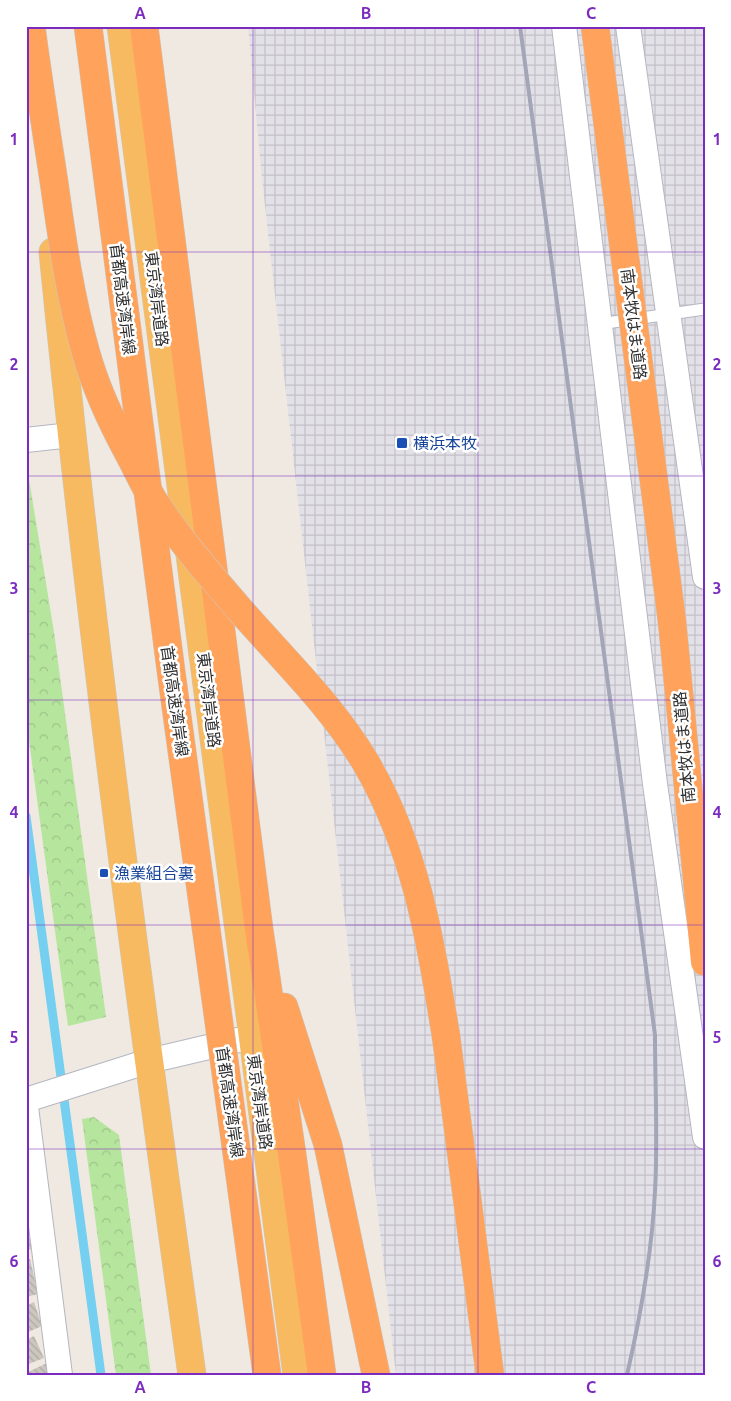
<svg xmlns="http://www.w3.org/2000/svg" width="731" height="1401" font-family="Ubuntu,'Noto Sans JP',sans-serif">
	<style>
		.industrial { fill: url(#industrial-grid) }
		.forest { fill: url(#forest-crowns) }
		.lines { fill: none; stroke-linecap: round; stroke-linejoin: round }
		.stream { stroke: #75cff0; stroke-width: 9 }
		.building { fill: url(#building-back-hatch) }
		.service-casing { stroke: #b4b7c1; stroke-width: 13 }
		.minor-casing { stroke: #b4b7c1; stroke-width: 26 }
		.trunk-casing { stroke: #c9c9c9; stroke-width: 29 }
		.motorway-casing { stroke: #c9c9c9; stroke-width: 29 }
		.service { stroke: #fff; stroke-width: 11 }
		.minor { stroke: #fff; stroke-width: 24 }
		.trunk { stroke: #f8ba60; stroke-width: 28 }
		.motorway { stroke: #ffa35c; stroke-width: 28 }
		.rail { stroke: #a3a6b8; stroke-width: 4 }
		.motorway-bridge-casing { stroke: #c9c9c9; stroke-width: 29; stroke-linecap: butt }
		.motorway-bridge { stroke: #ffa35c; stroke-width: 28 }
		.grid { fill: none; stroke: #7b2cbf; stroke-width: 1; stroke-opacity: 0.55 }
		.transit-dot { fill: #1a4fb4; stroke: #fff; stroke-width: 2 }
		.labels { text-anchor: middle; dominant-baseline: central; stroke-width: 5; stroke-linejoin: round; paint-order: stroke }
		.street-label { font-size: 16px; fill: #2e2e2e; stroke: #fff }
		.transit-label { font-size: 16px; fill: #164399; stroke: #fff; text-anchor: start }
		.neatline { fill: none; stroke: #7b2cbf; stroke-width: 2 }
		.grid-label { font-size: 16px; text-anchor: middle; font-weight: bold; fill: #7b2cbf }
	</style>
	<defs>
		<pattern id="industrial-grid" width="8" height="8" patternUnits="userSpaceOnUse" patternTransform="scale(1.25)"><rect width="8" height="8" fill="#e3e1e8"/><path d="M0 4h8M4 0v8" fill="none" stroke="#c3c1c7"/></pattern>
		<pattern id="forest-crowns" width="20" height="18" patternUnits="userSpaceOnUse" patternTransform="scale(1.25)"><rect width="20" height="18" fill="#b6e59e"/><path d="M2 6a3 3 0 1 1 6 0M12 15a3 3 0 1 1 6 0" fill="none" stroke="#9dc588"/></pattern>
		<pattern id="building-back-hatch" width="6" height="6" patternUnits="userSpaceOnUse" patternTransform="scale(1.25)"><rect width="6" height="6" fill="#cbc7bf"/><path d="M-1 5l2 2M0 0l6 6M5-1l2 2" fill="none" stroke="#afaba4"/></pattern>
	</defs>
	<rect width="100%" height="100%" fill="#efe9e1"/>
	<polygon class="industrial" points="248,26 705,26 705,1375 396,1375 262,179"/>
	<g class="forest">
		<polygon points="26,479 29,479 54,632 106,1017 68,1026 26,719"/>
		<polygon points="94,1117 119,1135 151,1375 116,1375 82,1119"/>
	</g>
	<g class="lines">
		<polyline class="stream" points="26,816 101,1375"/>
	</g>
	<g class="building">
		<polygon points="26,1228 33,1248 26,1251"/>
		<polygon points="30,1259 38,1294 26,1297 26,1260"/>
		<polygon points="34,1302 42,1326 26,1333 26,1306"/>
		<polygon points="34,1336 44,1358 26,1365 26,1340"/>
		<polygon points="49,1362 55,1375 26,1375 26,1373"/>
	</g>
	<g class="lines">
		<defs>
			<polyline id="service" points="599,324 705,309"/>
			<g id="minor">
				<polyline points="564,26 655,784 705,1137"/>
				<polyline points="628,26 705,577"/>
				<polyline points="26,440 71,435"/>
				<polyline points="26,1100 149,1061 251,1037"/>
				<polyline points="26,1107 60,1375"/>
			</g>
			<g id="trunk">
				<path d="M121,26C181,476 236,926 297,1375"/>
				<path d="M53,252C90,628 140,1001 192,1375"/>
			</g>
			<g id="motorway">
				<polyline points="144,26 259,929 292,1154 322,1375"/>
				<polyline points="672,621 705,962"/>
				<polyline points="284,1007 328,1145 376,1375"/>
				<polyline points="446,1036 490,1375"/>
			</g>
		</defs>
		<use href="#service" class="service-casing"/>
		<use href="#minor" class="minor-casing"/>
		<use href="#trunk" class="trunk-casing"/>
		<use href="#motorway" class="motorway-casing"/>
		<use href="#service" class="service"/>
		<use href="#minor" class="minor"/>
		<use href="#trunk" class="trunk"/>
		<use href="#motorway" class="motorway"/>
		<path class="rail" d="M520,26L655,1035C655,1087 658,1140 655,1191C652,1253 641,1314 627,1375"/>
		<defs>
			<g id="motorway-bridge">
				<path d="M31,26C38,78 46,130 54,182C62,239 70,297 86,353C96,389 112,423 130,456C138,471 145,487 154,501C179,540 211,576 241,611C284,660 332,706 366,763C416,849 430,939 446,1036"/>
				<polyline points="88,26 171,671 267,1375"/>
				<polyline points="595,26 672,621"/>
			</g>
		</defs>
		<use href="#motorway-bridge" class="motorway-bridge-casing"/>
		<use href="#motorway-bridge" class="motorway-bridge"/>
	</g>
	<path class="grid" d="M253,26V1375M478,26V1375M26,252H705M26,476H705M26,700H705M26,925H705M26,1149H705"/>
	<g class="transit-dot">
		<rect x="396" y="437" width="12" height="12" rx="2.5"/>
		<rect x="99" y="868" width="10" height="10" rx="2.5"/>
	</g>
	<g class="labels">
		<g class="street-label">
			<text transform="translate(123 299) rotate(83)">首都高速湾岸線</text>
			<text transform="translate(157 299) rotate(83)">東京湾岸道路</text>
			<text transform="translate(634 324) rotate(83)">南本牧はま道路</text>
			<text transform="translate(209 700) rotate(83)">東京湾岸道路</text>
			<text transform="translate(175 701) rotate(82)">首都高速湾岸線</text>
			<text transform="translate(684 747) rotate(-95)">南本牧はま道路</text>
			<text transform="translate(230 1102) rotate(82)">首都高速湾岸線</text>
			<text transform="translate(260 1102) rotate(82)">東京湾岸道路</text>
		</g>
		<g class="transit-label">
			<text x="413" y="443">横浜本牧</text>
			<text x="114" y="873">漁業組合裏</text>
		</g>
	</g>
	<rect width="731" height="1401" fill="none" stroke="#ffffff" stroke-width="55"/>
	<rect x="28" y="28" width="676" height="1346" class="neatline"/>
	<g class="grid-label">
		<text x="140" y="19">A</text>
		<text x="366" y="19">B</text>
		<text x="591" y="19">C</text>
		<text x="14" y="145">1</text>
		<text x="717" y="145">1</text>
		<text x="14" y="370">2</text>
		<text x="717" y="370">2</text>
		<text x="14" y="594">3</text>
		<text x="717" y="594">3</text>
		<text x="14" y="818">4</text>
		<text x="717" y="818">4</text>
		<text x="14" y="1043">5</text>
		<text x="717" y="1043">5</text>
		<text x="14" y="1267">6</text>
		<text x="717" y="1267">6</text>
		<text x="140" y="1393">A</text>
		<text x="366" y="1393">B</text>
		<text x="591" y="1393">C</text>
	</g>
</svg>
